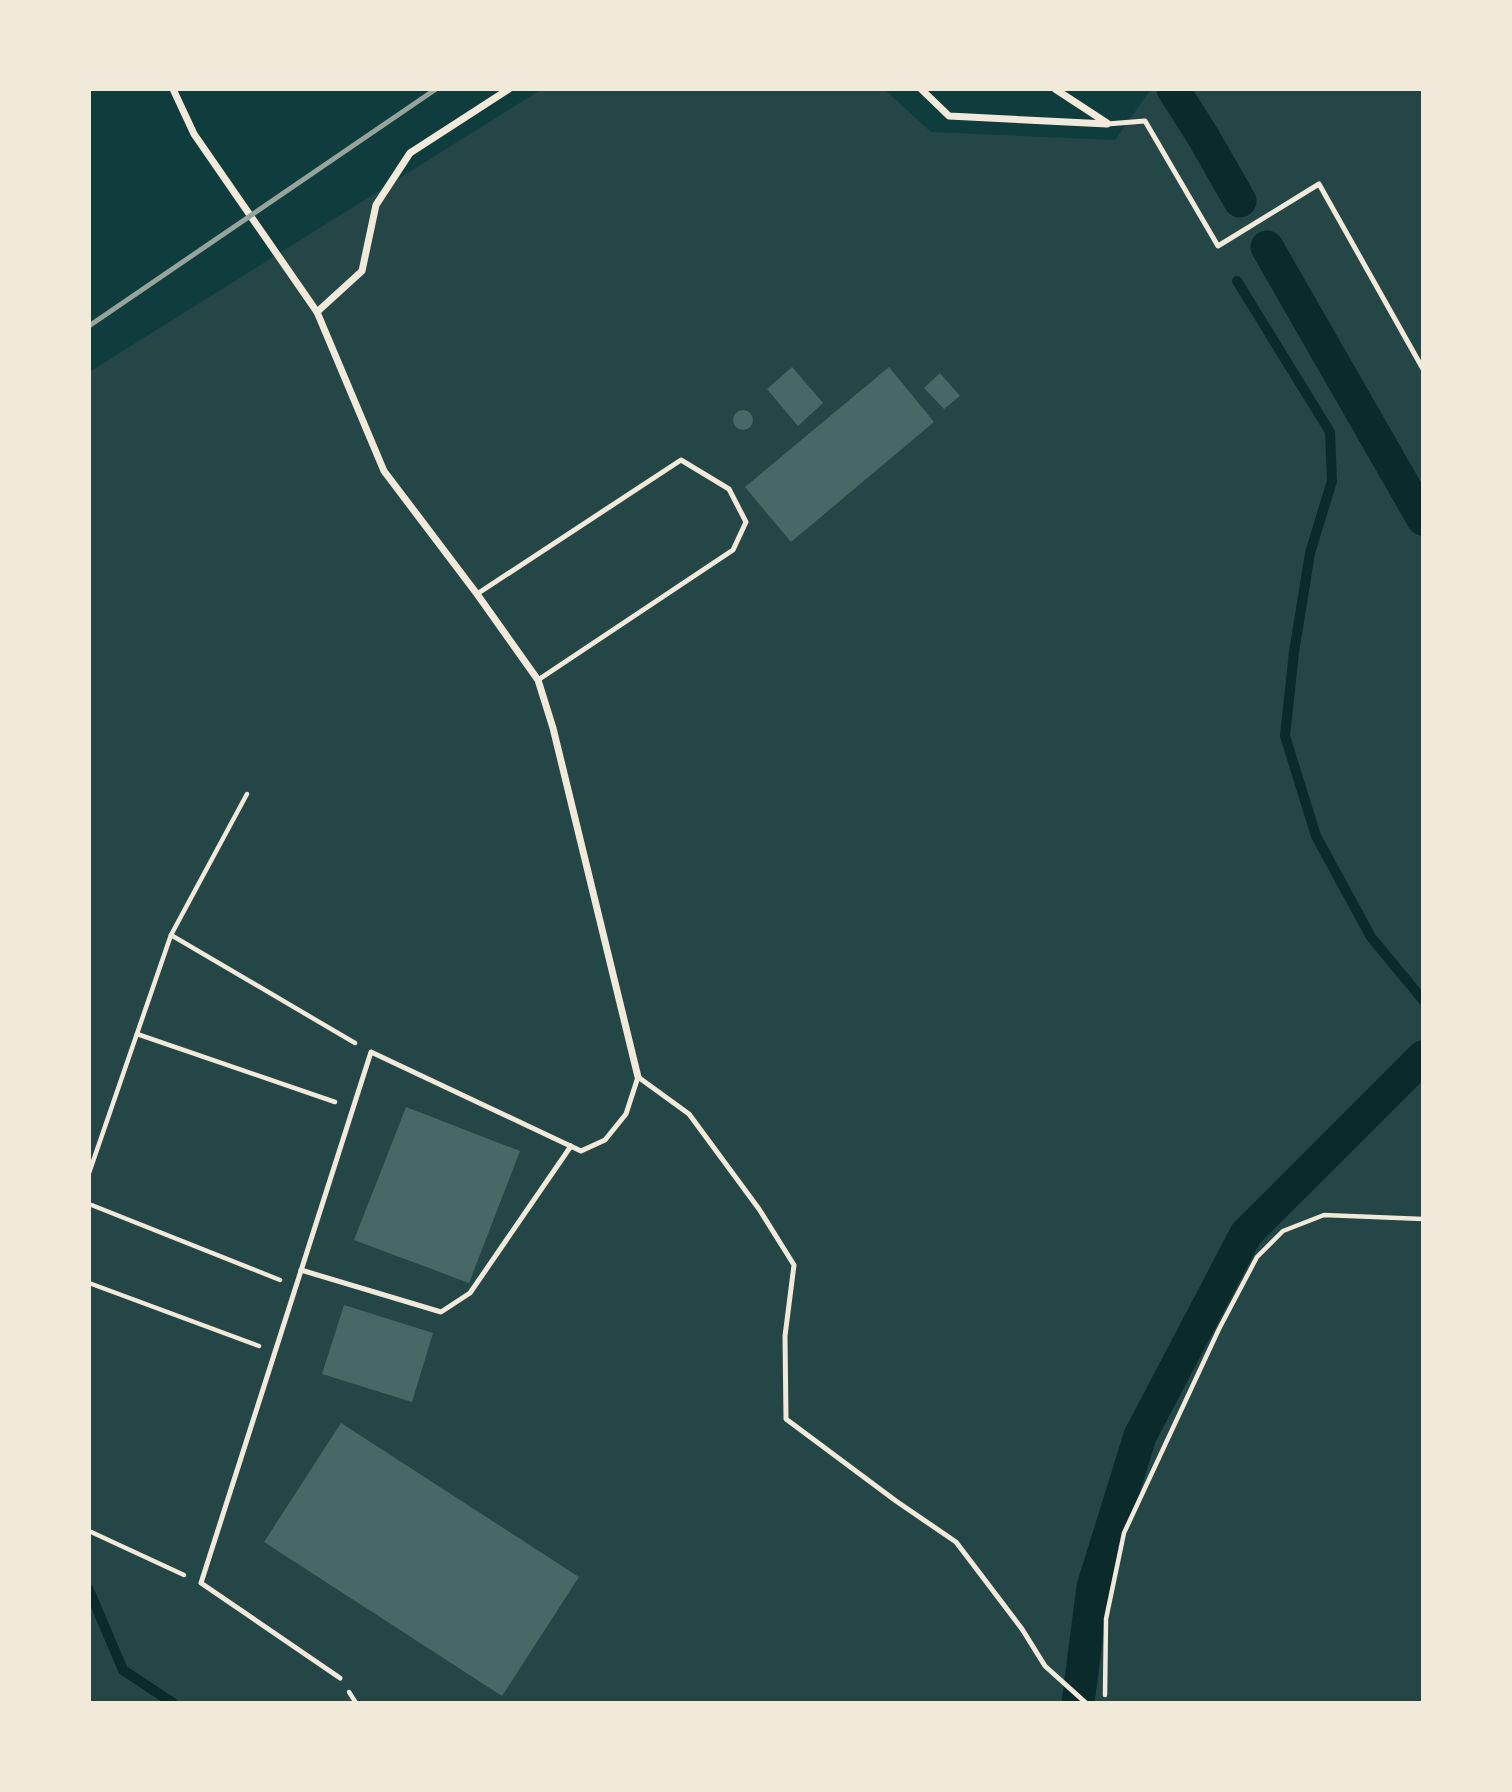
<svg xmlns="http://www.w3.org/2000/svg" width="1512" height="1792" font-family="'Crimson Pro',serif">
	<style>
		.green { fill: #244646 }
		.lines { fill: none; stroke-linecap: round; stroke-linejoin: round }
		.stream { stroke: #0a2a2b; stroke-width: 10 }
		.canal { stroke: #0a2a2b; stroke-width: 33 }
		.building { fill: #486865 }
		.path { stroke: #f1e9da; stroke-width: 4.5 }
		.service { stroke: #f1e9da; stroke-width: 5 }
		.minor { stroke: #f1e9da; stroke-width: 7 }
		.rail { stroke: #97a49c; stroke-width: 5 }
	</style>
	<rect width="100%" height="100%" fill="#0f3d3e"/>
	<polygon class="green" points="542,89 884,89 931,132 1115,140 1151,89 1423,89 1423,1703 89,1703 89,372"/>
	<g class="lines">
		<g class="stream">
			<polyline points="1237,281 1330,432 1332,481 1310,553 1294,652 1285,736 1316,836 1371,937 1423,1000"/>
			<polyline points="89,1590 123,1670 173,1703"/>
		</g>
		<g class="canal">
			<polyline points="1173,89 1204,138 1240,201"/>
			<polyline points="1267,247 1423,519"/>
			<polyline points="1078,1703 1093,1587 1140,1436 1246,1234 1423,1057"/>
		</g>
	</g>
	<g class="building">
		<polygon points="792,367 823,403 798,426 767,389"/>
		<polygon points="889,367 934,422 791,542 745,487"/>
		<polygon points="940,373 960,396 944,409 924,388"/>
		<circle cx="743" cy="420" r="10"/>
		<polygon points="406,1107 520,1151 469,1283 354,1240"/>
		<polygon points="344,1305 433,1333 412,1402 322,1374"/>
		<polygon points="341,1423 579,1577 502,1696 264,1542"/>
	</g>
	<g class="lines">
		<g class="path">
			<polyline points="171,935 355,1043"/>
			<polyline points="137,1034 335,1102"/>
			<polyline points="89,1173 171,935 247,794"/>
			<polyline points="89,1204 280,1280"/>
			<polyline points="89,1283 259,1346"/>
			<polyline points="89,1531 184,1575"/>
			<polyline points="349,1692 356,1703"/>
			<polyline points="1105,1695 1106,1619 1124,1533 1219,1329 1257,1257 1283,1231 1324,1215 1423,1219"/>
		</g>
		<g class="service">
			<polyline points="1107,124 1145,121 1218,246 1319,184 1423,369"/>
			<polyline points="477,594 681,460 729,489 746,522 733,550 538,680"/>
			<polyline points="301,1270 441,1312 470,1293 571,1146"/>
			<polyline points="340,1678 201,1583 371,1052 581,1151 605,1140 626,1114 638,1077 689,1114 759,1209 794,1265 785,1336 786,1419 896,1501 956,1542 1022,1629 1045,1666 1086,1703"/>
		</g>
		<g class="minor">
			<polyline points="173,89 194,134 317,312 384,471 477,594 538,680 553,728 638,1077"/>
			<polyline points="921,89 949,116 1107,124"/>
			<polyline points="1055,89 1107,123"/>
			<polyline points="317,312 362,271 376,205 410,153 509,89"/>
		</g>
		<polyline class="rail" points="89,326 436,89"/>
	</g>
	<rect width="1512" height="1792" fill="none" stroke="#f1e9da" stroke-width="182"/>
</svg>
